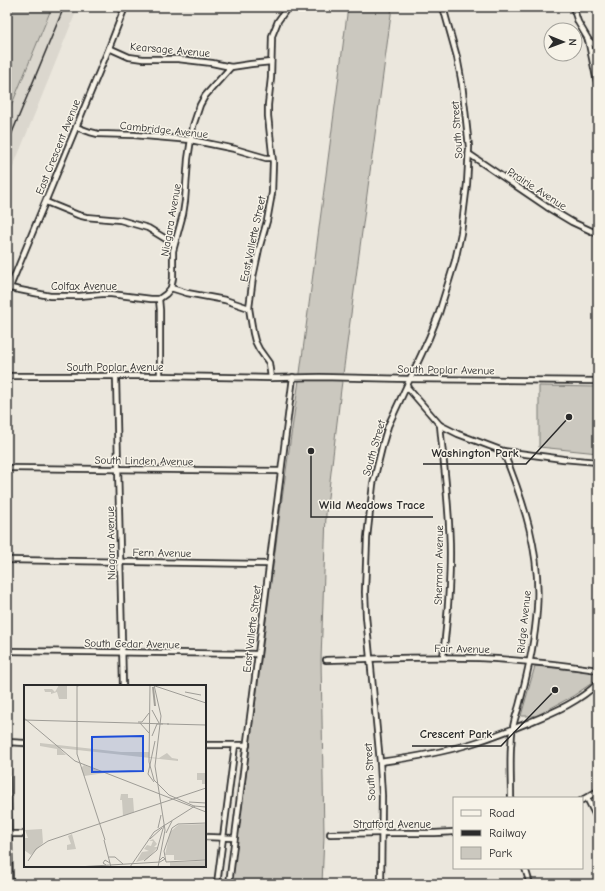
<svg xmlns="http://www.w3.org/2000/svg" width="605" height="891" font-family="'Comic Neue',sans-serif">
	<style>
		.built { fill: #dbd7ce }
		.green { fill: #cbc8bf; stroke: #7b7a75 }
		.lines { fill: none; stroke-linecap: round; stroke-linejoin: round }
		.minor-casing { stroke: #2b2b2b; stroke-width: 8 }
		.minor { stroke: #f7f3e8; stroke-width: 4.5 }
		.rail { stroke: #2b2b2b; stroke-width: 1.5 }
		.labels { text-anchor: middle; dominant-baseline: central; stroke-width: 3; stroke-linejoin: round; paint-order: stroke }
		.street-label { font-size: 11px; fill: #2b2b2b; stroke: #f7f3e8 }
		.inset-river { fill: none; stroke: #a29f98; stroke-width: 2 }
		.inset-road { fill: none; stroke: #9e9c96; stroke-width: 1 }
		.view { fill: #1d4ed8; fill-opacity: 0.15; stroke: #1d4ed8; stroke-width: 2 }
		.inset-edge { fill: none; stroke: #2b2b2b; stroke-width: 2 }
		.leader { fill: none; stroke: #2b2b2b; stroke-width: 1.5 }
		.callout-dot { fill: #2b2b2b; stroke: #f7f3e8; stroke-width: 1.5 }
		.callout-label { font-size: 12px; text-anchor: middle; font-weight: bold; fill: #2b2b2b; stroke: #f7f3e8; stroke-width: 3; stroke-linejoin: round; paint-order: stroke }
	</style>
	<rect width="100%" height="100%" fill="#ebe7dd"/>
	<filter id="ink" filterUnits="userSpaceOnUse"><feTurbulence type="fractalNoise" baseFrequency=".025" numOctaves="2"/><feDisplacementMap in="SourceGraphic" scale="8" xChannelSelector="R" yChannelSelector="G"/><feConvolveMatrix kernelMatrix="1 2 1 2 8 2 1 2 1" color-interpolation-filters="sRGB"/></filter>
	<g filter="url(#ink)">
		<polygon class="built" points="52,7 78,7 7,182 7,116"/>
		<g class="green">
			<polygon points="7,7 52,7 7,116"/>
			<polygon points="348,7 392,7 341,389 326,514 321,660 324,836 322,884 232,884 280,513 300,373"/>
			<polygon points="539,386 598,387 598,453 539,447"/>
			<polygon points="535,666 593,672 592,683 573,696 536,716 521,716"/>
		</g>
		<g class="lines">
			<defs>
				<g id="minor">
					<polyline points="573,7 578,22 588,39 598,87"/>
					<polyline points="588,40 598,47"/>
					<polyline points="109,48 129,57 143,59 178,59 212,63 231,67"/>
					<polyline points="76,127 90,132 98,134 134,135 191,140 235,149 266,158 272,158"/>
					<polyline points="469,154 547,207 572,222 598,234"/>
					<polyline points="46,202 78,215 86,217 120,220 148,228 174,244"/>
					<polyline points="10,288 50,296 79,296 102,294 111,294 151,299 159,299 166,294 171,288 173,278 173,251 183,214 185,201 188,159 193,126 200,105 205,96 213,87 231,67 251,64 271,62"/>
					<polyline points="171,288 187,293 225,300 249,308"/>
					<polyline points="7,294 109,48 125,7"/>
					<polyline points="159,299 160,310 160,376"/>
					<polyline points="7,376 160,376 271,378 320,377 410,379 598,381"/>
					<polyline points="116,377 123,686"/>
					<polyline points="271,378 269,363 259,349 255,341 253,333 249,308 253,277 259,249 267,221 272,193 273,162 268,116 268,105 271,78 272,36 278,21 288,7"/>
					<polyline points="407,387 440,425 458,434 503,451 563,459 598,462"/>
					<path d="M440,425C444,468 450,510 450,553C450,588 447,623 443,657"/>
					<path d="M503,451C524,502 541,553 537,609C535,640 528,672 520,702C518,711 514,719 513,728C511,734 512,740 511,746C510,764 511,781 511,798"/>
					<polyline points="7,468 281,471"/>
					<polyline points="7,560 269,564"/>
					<polyline points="7,651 258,654"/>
					<path d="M326,660C377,659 428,656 479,658C519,660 558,664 598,670"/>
					<polyline points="7,742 25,743"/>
					<polyline points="205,745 247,745"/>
					<polyline points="7,761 10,884"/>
					<path d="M380,762C410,758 440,753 470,744C490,738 510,730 530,722C554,712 579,702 598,683"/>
					<polyline points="587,798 598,820"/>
					<polyline points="582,800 598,791"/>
					<polyline points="7,834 25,834"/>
					<polyline points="330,834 382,833 435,833 454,832"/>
					<polyline points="205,837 234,838"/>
					<polyline points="525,868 530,884"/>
					<polyline points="217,884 235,745"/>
					<polyline points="229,884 293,377"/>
					<polyline points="381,884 382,796 380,762 366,616 365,592 367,538 373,484 383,443 388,426 429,338 439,313 455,261 461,233 464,208 467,184 469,147 465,110 462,84 457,57 443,7"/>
				</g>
			</defs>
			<use href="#minor" class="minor-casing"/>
			<use href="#minor" class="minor"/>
			<polyline class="rail" points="7,145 64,7"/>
		</g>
	</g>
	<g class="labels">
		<g class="street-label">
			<text transform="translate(170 50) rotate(5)">Kearsage Avenue</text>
			<text transform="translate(164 130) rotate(6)">Cambridge Avenue</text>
			<text transform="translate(457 130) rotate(-94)">South Street</text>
			<text transform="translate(58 147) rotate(-68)">East Crescent Avenue</text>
			<text transform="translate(537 189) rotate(33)">Prairie Avenue</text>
			<text transform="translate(171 220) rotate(-80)">Niagara Avenue</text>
			<text transform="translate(253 239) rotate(-78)">East Vallette Street</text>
			<text x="84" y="286">Colfax Avenue</text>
			<text x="115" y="367">South Poplar Avenue</text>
			<text transform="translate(446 370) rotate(1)">South Poplar Avenue</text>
			<text transform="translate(374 448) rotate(-74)">South Street</text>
			<text transform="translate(144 461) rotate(1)">South Linden Avenue</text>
			<text transform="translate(111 543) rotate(-91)">Niagara Avenue</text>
			<text transform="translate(162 553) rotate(1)">Fern Avenue</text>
			<text transform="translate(439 565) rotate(-89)">Sherman Avenue</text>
			<text transform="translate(524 622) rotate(-84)">Ridge Avenue</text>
			<text transform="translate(252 629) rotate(-83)">East Vallette Street</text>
			<text transform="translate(132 644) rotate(1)">South Cedar Avenue</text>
			<text transform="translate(462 649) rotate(1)">Fair Avenue</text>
			<text transform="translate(370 772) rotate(-94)">South Street</text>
			<text x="392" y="824">Stratford Avenue</text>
		</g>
	</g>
	<g transform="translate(24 685)">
		<rect width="182" height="182" fill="#ebe7dd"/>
		<path d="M35,0H43V14H35L33,7L27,9V7H21L20,4H28L31,7ZM16,58L97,67H125V72L135,73L143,68L148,73L154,74V76L35,63L42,70H33V64L16,61ZM60,80L81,88L60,91L57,83ZM173,88H182V99H178V95H173ZM97,109H104V113H109L110,127L99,131L98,115H96ZM182,139V175H150V170H141L146,147L154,140ZM18,144L19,158L7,170L0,165V153H4L1,145ZM48,149L52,164L43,165V160L47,159L44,151ZM129,154L133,159L130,162H134L123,174L112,177L118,167L125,166L120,164L123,160L127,161L129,156H125ZM182,176V182H146V177Z" fill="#cbc8bf"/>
		<path class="inset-river" d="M129,2L131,21"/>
		<path class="inset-road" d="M58,0L53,1V69L81,155M126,0L125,77L130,95L145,110L170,121L182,122M128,0L182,18M130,0L137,31L131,81L141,145L134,182M161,7L177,10M128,25L135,38M0,33L51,76L182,127M0,35L145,39M114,37H118L125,28M116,38L125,48M143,39L182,40M128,51L133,39H139M130,97L124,89L131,56M165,117L182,118M134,143L137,130M142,148L148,136M126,154L138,143M80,155L87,182M85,172H91L99,179M4,176L12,164L24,156L182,103M120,176L133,165L140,140M142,177L140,166L148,143L154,139L182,138M142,177L182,175M82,180L79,178L81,175L86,178M53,182L136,177L141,174L139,172L136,175M106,182L130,147L171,121"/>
		<path class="view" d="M119,51V86L68,87V52Z"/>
		<rect width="182" height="182" class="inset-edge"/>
	</g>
	<path class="leader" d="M569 417L526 464H423M311 451L311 517H433M555 690L501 746H412"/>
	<g class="callout-dot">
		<circle cx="569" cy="417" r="4"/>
		<circle cx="311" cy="451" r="4"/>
		<circle cx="555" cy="690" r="4"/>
	</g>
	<g class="callout-label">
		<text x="475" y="457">Washington Park</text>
		<text x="372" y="509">Wild Meadows Trace</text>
		<text x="456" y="738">Crescent Park</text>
	</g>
	<rect width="605" height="891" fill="none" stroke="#f7f3e8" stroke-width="24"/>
	<rect x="12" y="12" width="581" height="867" fill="none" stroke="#2b2b2b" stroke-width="1.5" filter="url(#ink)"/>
	<rect x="453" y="797" width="130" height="72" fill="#f7f3e8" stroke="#a5a39c"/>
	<rect x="461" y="810" width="20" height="6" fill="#f7f3e8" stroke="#a5a39c"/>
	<text x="489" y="817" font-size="12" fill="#2b2b2b">Road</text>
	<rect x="461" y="830" width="20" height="6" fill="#2b2b2b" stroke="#a5a39c"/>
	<text x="489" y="837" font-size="12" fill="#2b2b2b">Railway</text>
	<rect x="461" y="847" width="20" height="12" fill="#cbc8bf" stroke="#a5a39c"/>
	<text x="489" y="857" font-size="12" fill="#2b2b2b">Park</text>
	<g transform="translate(563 42) rotate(91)"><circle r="19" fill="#f7f3e8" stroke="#a5a39c"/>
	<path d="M0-3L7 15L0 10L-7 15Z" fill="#2b2b2b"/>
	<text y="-6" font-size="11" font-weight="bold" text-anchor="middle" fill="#2b2b2b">N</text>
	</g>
</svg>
